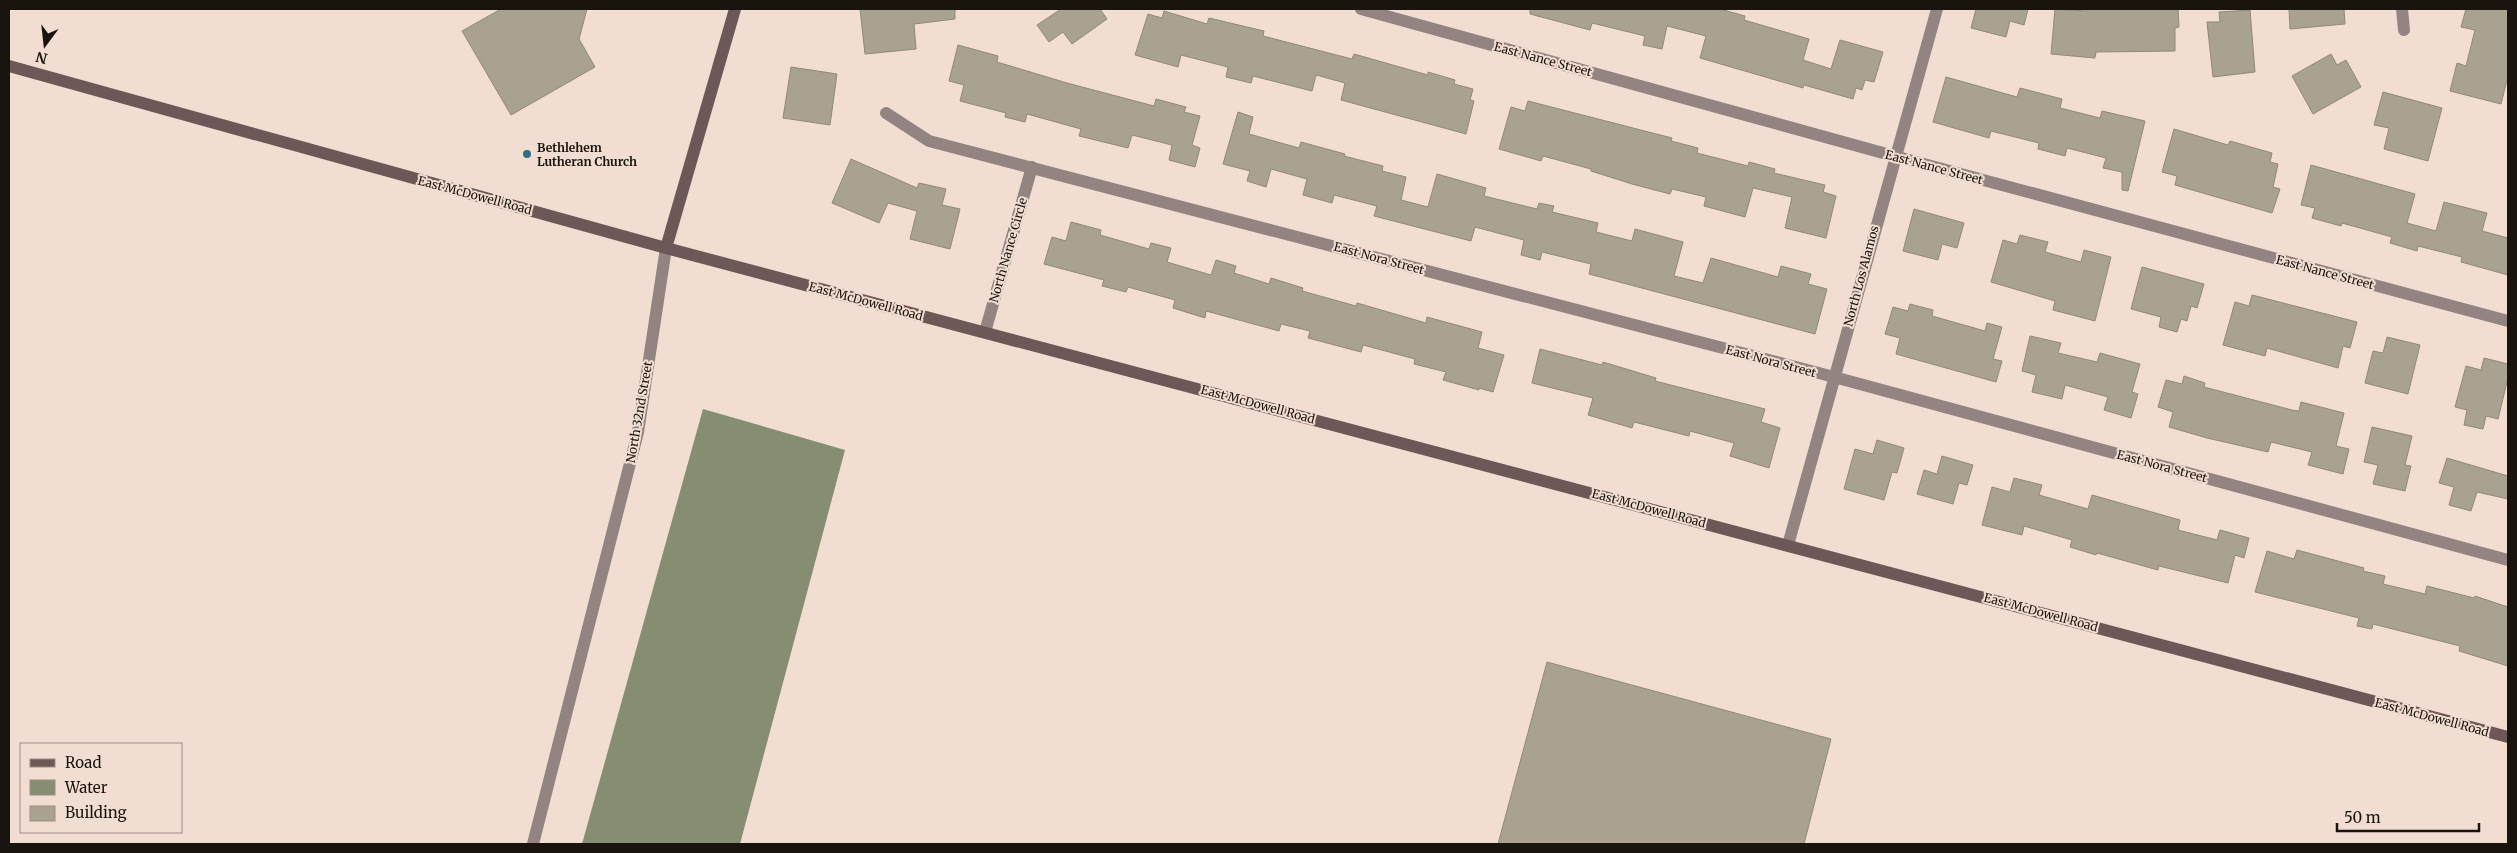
<svg xmlns="http://www.w3.org/2000/svg" width="2517" height="853" font-family="Merriweather,serif">
	<style>
		.water { fill: #868e72 }
		.building { fill: #aaa290; stroke: #918977 }
		.lines { fill: none; stroke-linecap: round; stroke-linejoin: round }
		.street { stroke: #938482; stroke-width: 12 }
		.secondary { stroke: #6c5856; stroke-width: 12 }
		.poi-dot { fill: #2b6f80; stroke: #f1ddd1; stroke-width: 2 }
		.labels { text-anchor: middle; dominant-baseline: central; stroke-width: 4; stroke-linejoin: round; paint-order: stroke }
		.street-label { font-size: 12px; fill: #1a140f; stroke: #f1ddd1 }
		.poi-label { font-size: 12px; font-weight: bold; fill: #1a140f; stroke: #f1ddd1; text-anchor: start }
	</style>
	<rect width="100%" height="100%" fill="#f1ddd1"/>
	<polygon class="water" points="703,409 845,450 740,844 582,844"/>
	<g class="building">
		<polygon points="501,9 587,9 579,39 595,67 511,115 462,31"/>
		<polygon points="860,9 955,9 955,19 914,24 916,49 865,54"/>
		<polygon points="1061,9 1100,9 1107,19 1072,44 1063,32 1049,42 1037,25"/>
		<polygon points="1530,9 1720,9 1745,16 1744,20 1809,39 1803,60 1831,69 1840,40 1883,52 1874,82 1865,80 1862,90 1856,88 1853,99 1804,85 1803,88 1700,58 1706,36 1667,26 1662,49 1643,45 1645,36 1592,23 1590,30 1530,14"/>
		<polygon points="1976,9 2028,9 2024,25 2010,21 2006,37 1971,28"/>
		<polygon points="2055,9 2087,11 2087,9 2178,9 2179,27 2175,28 2175,51 2096,52 2095,58 2051,54"/>
		<polygon points="2289,9 2344,9 2345,24 2290,29"/>
		<polygon points="2466,9 2508,9 2508,76 2501,104 2450,91 2457,63 2466,66 2475,30 2461,27"/>
		<polygon points="2250,10 2255,72 2213,77 2207,22 2220,22 2219,12"/>
		<polygon points="1164,11 1207,24 1209,18 1264,31 1263,36 1352,59 1354,54 1428,75 1428,72 1455,80 1454,84 1473,89 1470,100 1474,101 1466,134 1341,100 1345,83 1316,75 1312,91 1253,76 1251,83 1226,77 1228,67 1181,55 1178,67 1135,55 1148,14 1162,18"/>
		<polygon points="958,45 998,56 997,62 1067,83 1154,106 1156,99 1186,107 1184,112 1200,116 1192,145 1200,148 1195,167 1169,160 1172,145 1132,135 1128,148 1079,136 1081,129 1027,114 1025,122 1005,117 1006,113 960,101 964,85 949,81"/>
		<polygon points="2331,54 2337,65 2346,60 2361,87 2313,114 2292,76"/>
		<polygon points="791,67 837,74 830,125 783,118"/>
		<polygon points="1946,77 2017,97 2020,88 2062,99 2060,108 2100,118 2102,111 2145,121 2128,191 2122,190 2122,172 2103,168 2106,158 2067,148 2065,156 2038,149 2039,143 1991,131 1989,138 1933,122"/>
		<polygon points="2383,92 2442,108 2428,161 2384,149 2389,128 2374,125"/>
		<polygon points="1528,101 1672,138 1671,141 1698,148 1697,153 1748,166 1749,162 1775,169 1774,173 1825,185 1823,192 1836,196 1826,238 1785,228 1792,197 1753,188 1745,217 1704,206 1706,197 1672,189 1670,194 1632,184 1591,171 1591,169 1543,156 1541,161 1499,149 1511,107 1525,111"/>
		<polygon points="1238,112 1253,117 1249,134 1299,148 1301,142 1345,154 1344,156 1383,166 1382,171 1406,177 1401,200 1428,207 1437,174 1486,188 1484,196 1537,209 1539,203 1554,206 1552,212 1598,223 1596,232 1632,241 1635,229 1683,242 1674,276 1703,283 1711,258 1778,277 1781,266 1811,274 1808,284 1827,289 1815,334 1589,274 1591,264 1542,252 1540,260 1521,255 1524,240 1475,227 1471,241 1374,216 1377,206 1334,195 1332,203 1303,195 1307,179 1271,169 1266,187 1247,181 1250,171 1223,164"/>
		<polygon points="2174,129 2228,145 2230,141 2272,153 2270,162 2278,164 2273,187 2280,189 2272,213 2175,185 2177,176 2162,172"/>
		<polygon points="851,159 917,188 919,183 946,189 942,205 960,209 950,249 910,239 917,211 888,203 879,223 832,203"/>
		<polygon points="2311,165 2415,194 2407,223 2436,231 2444,202 2487,213 2482,231 2508,238 2508,275 2461,262 2462,257 2418,246 2417,251 2390,243 2392,237 2342,223 2341,226 2312,218 2315,208 2301,205"/>
		<polygon points="1914,209 1964,223 1957,248 1942,244 1938,260 1903,251"/>
		<polygon points="1071,222 1101,230 1100,235 1149,249 1151,243 1171,248 1167,262 1211,275 1216,260 1236,266 1234,273 1269,284 1271,278 1303,288 1302,291 1356,306 1357,303 1426,323 1427,317 1482,332 1478,348 1504,355 1493,392 1479,388 1479,390 1443,380 1446,372 1414,364 1415,359 1363,345 1361,352 1308,338 1310,331 1281,324 1279,331 1206,311 1205,318 1173,308 1175,300 1128,287 1126,292 1102,286 1104,280 1044,264 1052,237 1066,241"/>
		<polygon points="2020,235 2048,242 2045,252 2081,262 2084,250 2111,257 2095,321 2053,310 2055,301 1991,282 2003,240 2017,244"/>
		<polygon points="2142,267 2204,284 2197,308 2191,306 2187,321 2181,319 2177,332 2159,327 2161,317 2131,309"/>
		<polygon points="2252,295 2357,322 2350,348 2343,346 2338,368 2267,348 2265,356 2223,345 2235,302 2249,306"/>
		<polygon points="1910,304 1933,310 1932,316 1985,331 1987,323 2002,327 1993,359 2002,361 1996,382 1896,354 1900,338 1885,334 1893,307 1908,311"/>
		<polygon points="2030,336 2061,343 2058,353 2097,362 2100,353 2140,364 2132,392 2138,394 2131,418 2104,410 2108,397 2065,385 2062,399 2032,392 2036,375 2022,371"/>
		<polygon points="2387,337 2420,345 2408,394 2365,383 2373,351 2383,353"/>
		<polygon points="1540,349 1602,365 1603,362 1656,378 1655,381 1765,409 1761,422 1780,428 1769,468 1730,456 1734,443 1690,431 1689,436 1634,422 1632,428 1588,415 1593,398 1532,383"/>
		<polygon points="2484,358 2508,364 2508,378 2498,419 2486,416 2483,429 2464,425 2467,410 2455,407 2466,366 2481,370"/>
		<polygon points="2184,376 2205,383 2204,387 2292,410 2299,411 2301,402 2344,413 2336,446 2349,449 2343,474 2308,465 2312,452 2271,442 2268,452 2207,438 2169,427 2173,412 2158,407 2166,380 2182,384"/>
		<polygon points="2372,427 2412,436 2405,465 2411,466 2405,491 2373,484 2378,465 2364,462"/>
		<polygon points="1877,440 1904,448 1897,473 1892,472 1884,500 1844,489 1855,449 1873,454"/>
		<polygon points="1942,456 1973,465 1967,485 1959,483 1953,504 1917,494 1924,470 1937,474"/>
		<polygon points="2447,458 2508,476 2508,499 2477,492 2471,511 2449,505 2454,487 2439,483"/>
		<polygon points="2014,478 2042,485 2039,495 2088,509 2092,495 2180,520 2178,530 2217,540 2220,530 2249,538 2244,558 2235,555 2228,583 2159,566 2158,570 2097,553 2096,555 2070,547 2072,540 2024,526 2022,535 1982,525 1992,487 2010,492"/>
		<polygon points="2297,550 2364,568 2363,571 2385,576 2383,584 2425,594 2427,586 2474,598 2475,596 2508,607 2508,666 2459,651 2460,646 2373,624 2372,629 2357,626 2359,618 2255,592 2267,551 2294,559"/>
		<polygon points="1547,662 1831,739 1804,844 1498,844"/>
	</g>
	<g class="lines">
		<g class="street">
			<polyline points="1361,9 1894,156 2508,321"/>
			<polyline points="2402,9 2404,30"/>
			<polyline points="886,113 929,141 1834,377 2508,560"/>
			<polyline points="985,332 1032,167"/>
			<polyline points="1788,545 1937,9"/>
			<polyline points="533,844 638,432 666,248"/>
		</g>
		<g class="secondary">
			<polyline points="9,66 666,248 2508,737"/>
			<polyline points="666,248 735,9"/>
		</g>
	</g>
	<circle class="poi-dot" cx="527" cy="154" r="5"/>
	<g class="labels">
		<g class="street-label">
			<text transform="translate(1543 59) rotate(15)">East Nance Street</text>
			<text transform="translate(1934 167) rotate(15)">East Nance Street</text>
			<text transform="translate(475 195) rotate(15)">East McDowell Road</text>
			<text transform="translate(1008 250) rotate(-74)">North Nance Circle</text>
			<text transform="translate(1379 258) rotate(15)">East Nora Street</text>
			<text transform="translate(2325 272) rotate(15)">East Nance Street</text>
			<text transform="translate(1861 276) rotate(-75)">North Los Alamos</text>
			<text transform="translate(866 301) rotate(15)">East McDowell Road</text>
			<text transform="translate(1771 361) rotate(15)">East Nora Street</text>
			<text transform="translate(1258 404) rotate(15)">East McDowell Road</text>
			<text transform="translate(639 412) rotate(-80)">North 32nd Street</text>
			<text transform="translate(2162 466) rotate(15)">East Nora Street</text>
			<text transform="translate(1649 508) rotate(15)">East McDowell Road</text>
			<text transform="translate(2041 612) rotate(15)">East McDowell Road</text>
			<text transform="translate(2432 717) rotate(15)">East McDowell Road</text>
		</g>
		<g class="poi-label">
			<text x="537" y="147">Bethlehem<tspan x="537" dy="14">Lutheran Church</tspan></text>
		</g>
	</g>
	<rect width="2517" height="853" fill="none" stroke="#1a140f" stroke-width="20"/>
	<rect x="20" y="743" width="162" height="90" fill="#f1ddd1" stroke="#9b8d83"/>
	<rect x="30" y="759" width="25" height="8" fill="#6c5856" stroke="#9b8d83"/>
	<text x="65" y="768" font-size="15" fill="#1a140f">Road</text>
	<rect x="30" y="780" width="25" height="15" fill="#868e72" stroke="#9b8d83"/>
	<text x="65" y="793" font-size="15" fill="#1a140f">Water</text>
	<rect x="30" y="806" width="25" height="15" fill="#aaa290" stroke="#9b8d83"/>
	<text x="65" y="818" font-size="15" fill="#1a140f">Building</text>
	<g transform="translate(45 45) rotate(195)" stroke="#f1ddd1" stroke-width="4" paint-order="stroke">
	<path d="M0-4L9 19L0 12L-9 19Z" fill="#1a140f"/>
	<text y="-8" font-size="14" font-weight="bold" text-anchor="middle" fill="#1a140f">N</text>
	</g>
	<path d="M2337 823v8h142v-8" fill="none" stroke="#1a140f" stroke-width="2.5"/>
	<text x="2344" y="823" font-size="15" fill="#1a140f" stroke="#f1ddd1" stroke-width="4" paint-order="stroke">50 m</text>
</svg>
